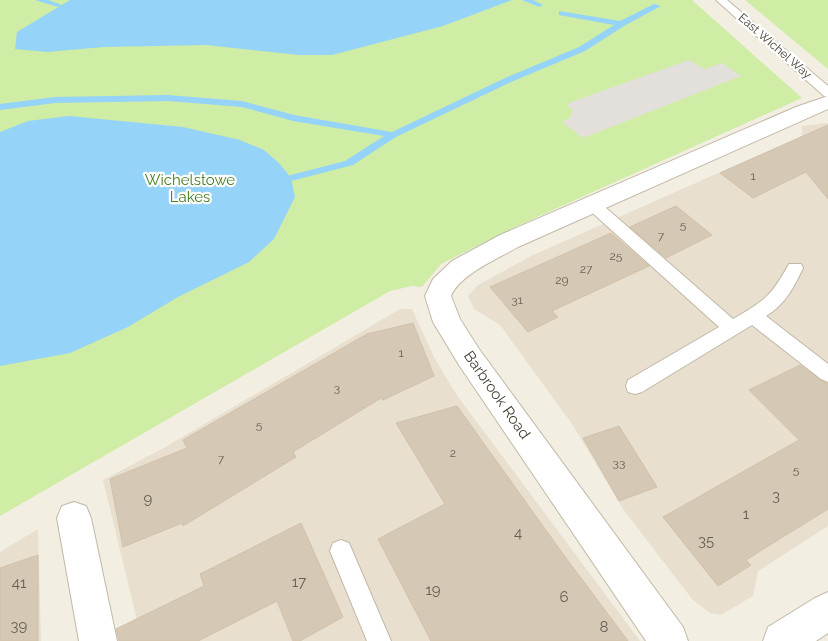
<svg xmlns="http://www.w3.org/2000/svg" width="828" height="641" font-family="Raleway,sans-serif">
	<style>
		.residential { fill: #e8dfcf }
		.green { fill: #cfeda5 }
		.parking { fill: #e3e0db }
		.water { fill: #96d3f8 }
		.lines { fill: none; stroke-linecap: round; stroke-linejoin: round }
		.stream { fill: #96d3f8; fill-rule: evenodd }
		.building { fill: #d5c9b6; stroke: #d2c0a9 }
		.lane-casing { stroke: #c2b8a7; stroke-width: 2 }
		.street-casing { stroke: #c2b8a7; stroke-width: 2 }
		.lane { fill: #fff; fill-rule: evenodd }
		.street { fill: #fff; fill-rule: evenodd }
		.labels { text-anchor: middle; dominant-baseline: central; stroke-width: 4.5; stroke-linejoin: round; paint-order: stroke }
		.far-street-label { font-size: 12px; fill: #453d32; stroke: #fff }
		.number-label { font-size: 12px; fill: #696053 }
		.park-label { font-size: 15px; fill: #457d1f; stroke: #fff }
		.street-label { font-size: 15px; fill: #453d32; stroke: #fff }
		.near-number-label { font-size: 15px; fill: #696053 }
	</style>
	<rect width="100%" height="100%" fill="#f3eee2"/>
	<g class="residential">
		<polygon points="828,123 828,526 758,571 753,596 721,615 710,613 692,599 623,509 572,424 500,325 474,309 468,296 478,285 531,256 802,136 802,126"/>
		<polygon points="400,309 412,309 434,357 456,394 640,641 142,641 103,480 162,449"/>
		<polygon points="38,529 41,641 0,641 0,552"/>
	</g>
	<g class="green">
		<polygon points="0,0 692,0 802,98 513,228 441,264 422,287 412,286 390,291 0,516"/>
		<polygon points="745,0 828,0 828,69"/>
	</g>
	<polygon class="parking" points="689,60 705,69 722,63 741,76 583,138 562,122 570,118 573,110 566,104"/>
	<g class="water">
		<polygon points="70,0 512,0 443,26 332,55 299,55 206,45 104,47 47,52 15,49 17,32"/>
		<polygon points="69,116 183,127 240,140 264,150 280,164 291,178 295,197 274,239 249,262 178,297 128,327 70,353 0,366 0,132 28,121"/>
	</g>
	<g class="lines">
		<g class="stream">
			<polygon points="35,0 48,0 62,5 58,7"/>
			<polygon points="522,0 533,0 543,5 539,7"/>
			<polygon points="654,4 661,6 624,26 585,51 511,82 396,137 353,165 291,181 287,180 287,176 345,161 384,136 293,121 242,107 168,101 55,103 0,110 0,104 55,97 168,95 242,101 294,115 392,132 505,78 579,47 614,25 559,15 559,11 620,21"/>
		</g>
	</g>
	<g class="building">
		<polygon points="828,125 828,199 806,172 753,198 720,173"/>
		<polygon points="676,206 712,235 666,258 630,227"/>
		<polygon points="611,233 649,266 552,311 558,317 528,332 490,287"/>
		<polygon points="413,323 434,376 383,400 381,398 293,452 296,457 183,526 182,523 123,547 110,479 187,448 183,440 367,334"/>
		<polygon points="800,365 820,380 828,384 828,509 746,560 751,565 718,586 663,517 799,440 749,390"/>
		<polygon points="457,406 563,554 628,641 431,641 378,539 445,504 396,423"/>
		<polygon points="619,426 657,487 619,501 583,438"/>
		<polygon points="301,523 343,617 300,641 293,641 277,601 198,641 119,641 116,629 204,586 200,574"/>
		<polygon points="38,555 38,641 0,641 0,568"/>
	</g>
	<g class="lines">
		<defs>
			<g id="lane">
				<polygon points="716,0 727,0 828,86 828,97 824,96"/>
				<path d="M592,199L597,200L733,319C766,300 771,296 789,264H801L803,268C794,287 785,305 766,316L828,364V382L821,379L752,325L642,392L635,394L628,392L626,386L628,380L719,327L587,208L584,204Z"/>
				<polygon points="341,540 349,543 391,641 367,641 330,551 333,543"/>
			</g>
			<g id="street">
				<path d="M828,96V109L518,247C499,258 459,275 451,296L460,319L479,349L683,627L688,641H646L459,365L433,322L425,296L433,279L452,261L500,235L796,107Z"/>
				<polygon points="74,502 86,506 91,518 117,641 79,641 57,518 62,506"/>
				<polygon points="828,592 828,633 816,641 763,641 768,627 815,598"/>
			</g>
		</defs>
		<use href="#lane" class="lane-casing"/>
		<use href="#street" class="street-casing"/>
		<use href="#lane" class="lane"/>
		<use href="#street" class="street"/>
	</g>
	<g class="labels">
		<g class="far-street-label">
			<text transform="translate(775 46) rotate(41)">East Wichel Way</text>
		</g>
		<g class="number-label">
			<text x="753" y="176">1</text>
			<text x="683" y="225">5</text>
			<text x="661" y="236">7</text>
			<text x="616" y="256">25</text>
			<text x="586" y="269">27</text>
			<text x="562" y="280">29</text>
			<text x="517" y="300">31</text>
			<text x="401" y="353">1</text>
			<text x="337" y="388">3</text>
			<text x="259" y="425">5</text>
			<text x="453" y="453">2</text>
			<text x="221" y="459">7</text>
			<text x="619" y="463">33</text>
			<text x="796" y="470">5</text>
		</g>
		<g class="park-label">
			<text x="190" y="180">Wichelstowe<tspan x="190" dy="17">Lakes</tspan></text>
		</g>
		<g class="street-label">
			<text transform="translate(497 395) rotate(55)">Barbrook Road</text>
		</g>
		<g class="near-number-label">
			<text x="776" y="496">3</text>
			<text x="148" y="499">9</text>
			<text x="746" y="514">1</text>
			<text x="518" y="533">4</text>
			<text x="706" y="541">35</text>
			<text x="299" y="582">17</text>
			<text x="19" y="583">41</text>
			<text x="433" y="590">19</text>
			<text x="564" y="597">6</text>
			<text x="19" y="626">39</text>
			<text x="604" y="627">8</text>
		</g>
	</g>
</svg>
